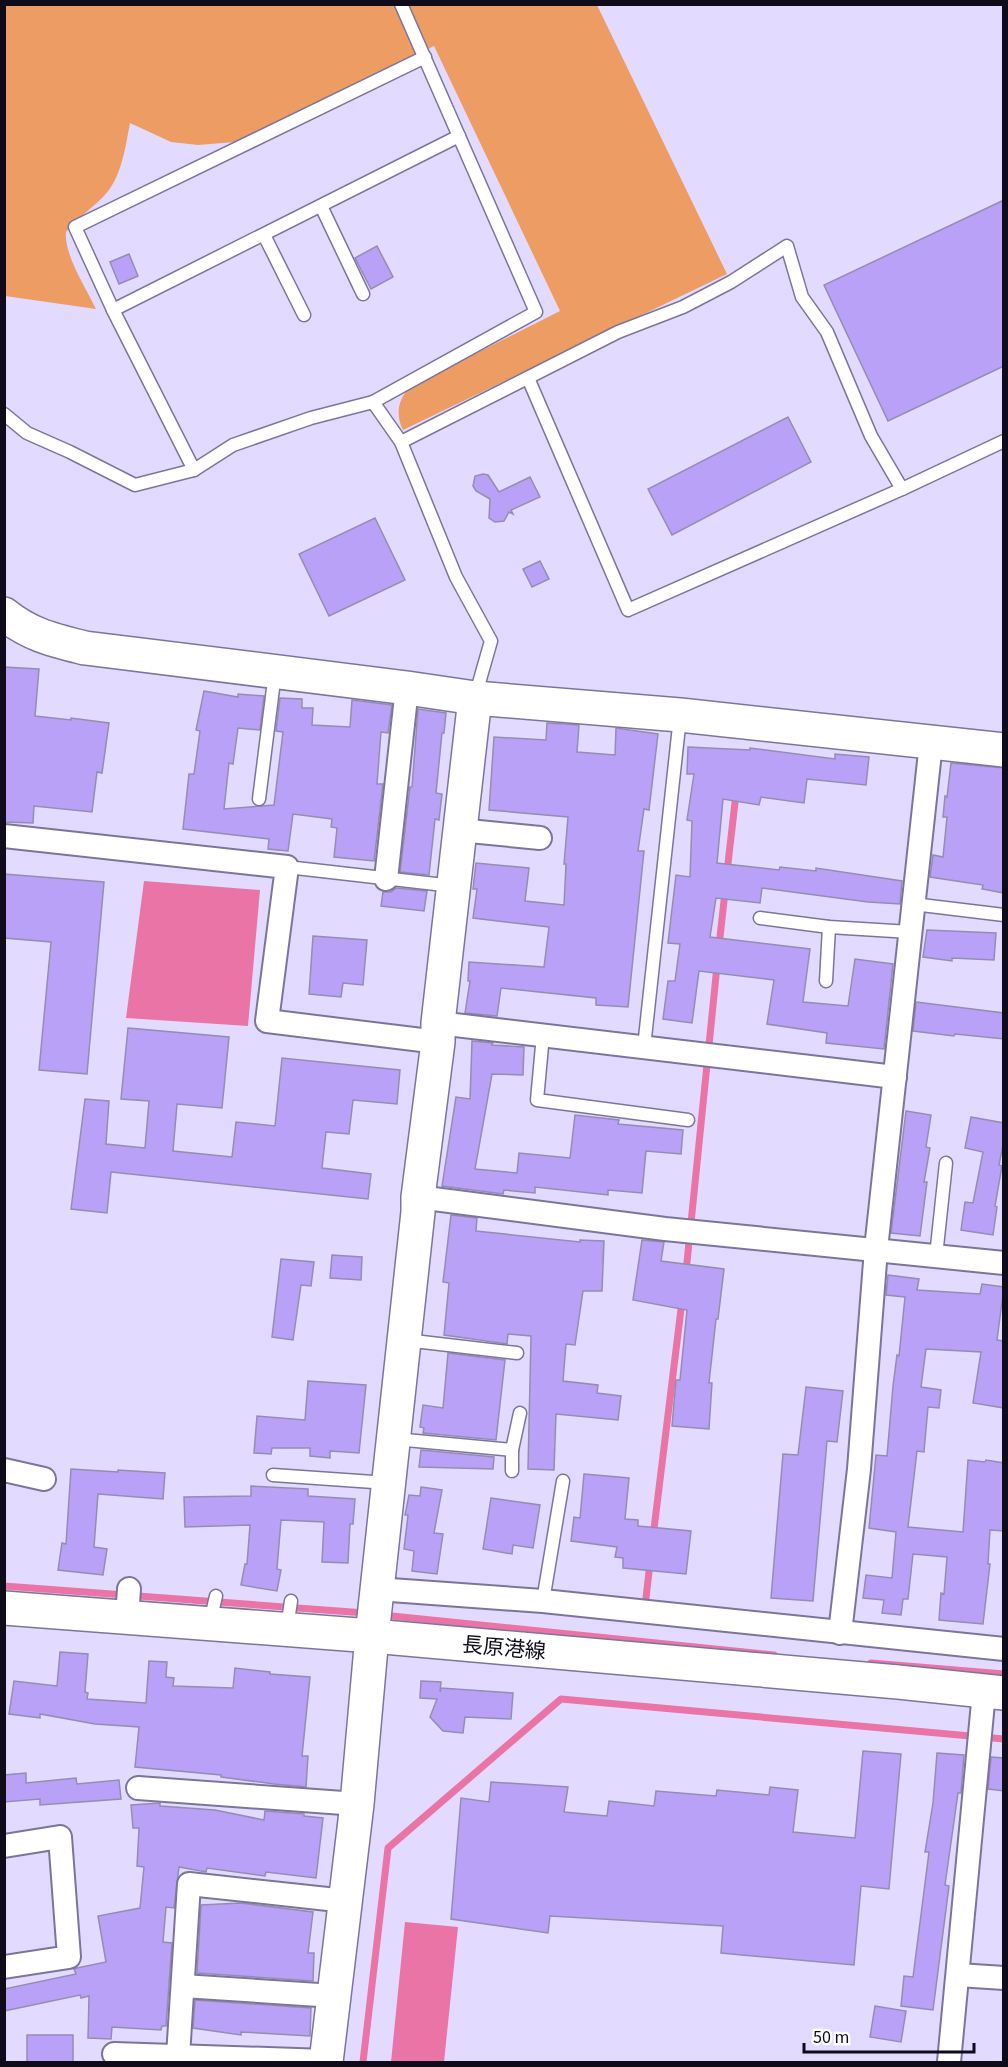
<svg xmlns="http://www.w3.org/2000/svg" width="1008" height="2067" font-family="'Source Sans 3','Noto Sans JP',sans-serif">
	<style>
		.green { fill: #ed9d64 }
		.water { fill: #e974a5 }
		.lines { fill: none; stroke-linecap: round; stroke-linejoin: round }
		.stream { stroke: #e974a5; stroke-width: 7 }
		.building { fill: #b8a1f7; stroke: #958cb4; stroke-width: 1.5 }
		.lane-casing { stroke: #7d749b; stroke-width: 15 }
		.street-casing { stroke: #7d749b; stroke-width: 26 }
		.secondary-casing { stroke: #7d749b; stroke-width: 36 }
		.lane { stroke: #fff; stroke-width: 12 }
		.street { stroke: #fff; stroke-width: 22 }
		.secondary { stroke: #fff; stroke-width: 33 }
		.labels { text-anchor: middle; dominant-baseline: central; stroke-width: 6; stroke-linejoin: round; paint-order: stroke }
		.street-label { font-size: 21px; fill: #0f0b1a; stroke: #fff }
	</style>
	<rect width="100%" height="100%" fill="#e3dbff"/>
	<path class="green" d="M5,4L597,5L727,274L403,430C395,414 398,399 411,386L560,311L434,46L248,141L198,145L171,142L130,123C125,148 122,178 103,197C91,209 76,219 66,232C64,255 86,288 96,309L5,296Z"/>
	<g class="water">
		<polygon points="144,881 260,890 248,1026 126,1018"/>
		<polygon points="405,1922 458,1927 444,2062 391,2062"/>
	</g>
	<g class="lines">
		<g class="stream">
			<polyline points="727,872 736,794"/>
			<polyline points="719,946 725,892"/>
			<polyline points="686,1272 717,966"/>
			<polyline points="653,1537 682,1301"/>
			<polyline points="4,1586 365,1613"/>
			<polyline points="646,1598 650,1563"/>
			<polyline points="382,1615 774,1655"/>
			<polyline points="871,1663 1004,1674"/>
			<polyline points="363,2062 388,1848 561,1699 1004,1739"/>
		</g>
	</g>
	<g class="building">
		<polygon points="1004,200 1004,366 888,421 824,285"/>
		<polygon points="377,246 393,277 371,289 355,258"/>
		<polygon points="129,254 138,276 119,284 110,262"/>
		<polygon points="788,417 811,462 672,535 648,489"/>
		<polygon points="483,474 488,475 499,492 530,477 540,497 511,510 513,514 509,512 504,521 495,522 489,518 490,499 476,491 473,486 475,476"/>
		<polygon points="375,518 405,580 329,616 299,554"/>
		<polygon points="540,561 549,579 532,587 523,569"/>
		<polygon points="4,667 39,669 35,716 71,720 71,718 109,723 102,773 97,772 92,812 34,806 33,823 4,822"/>
		<polygon points="204,691 238,697 238,694 264,696 260,730 238,728 233,764 229,763 224,809 274,805 283,732 276,731 280,698 302,699 302,708 313,708 312,725 350,727 352,700 392,705 388,733 381,732 377,784 383,784 374,861 334,857 337,828 331,827 332,819 293,814 288,851 268,849 269,839 183,829 189,774 194,774 200,731 196,730"/>
		<polygon points="418,709 446,713 444,733 442,733 436,793 442,794 439,820 435,819 429,875 400,872 410,787 412,787"/>
		<polygon points="547,723 579,725 577,752 615,755 616,728 658,734 649,810 644,809 638,851 644,851 628,1007 596,1005 596,998 501,988 497,1016 465,1013 470,981 468,981 469,962 544,967 549,927 473,918 477,889 473,889 476,863 529,868 525,901 564,905 566,864 564,864 568,817 489,810 494,737 546,740"/>
		<polygon points="688,747 750,750 750,748 835,759 835,754 869,757 866,785 807,779 804,803 761,797 759,805 723,799 717,863 779,870 780,867 816,871 816,868 902,881 900,904 868,902 762,888 760,903 716,898 710,937 810,949 803,1002 848,1006 855,959 893,964 884,1049 826,1043 827,1033 767,1024 774,980 699,971 692,1023 663,1019 668,981 675,981 680,944 668,943 676,875 690,877 692,821 687,820 694,774 687,774"/>
		<polygon points="951,763 1004,768 1004,893 982,889 983,885 930,877 933,855 943,857 947,817 943,817 945,796 947,797"/>
		<polygon points="4,874 104,882 87,1074 39,1070 51,942 4,938"/>
		<polygon points="396,888 427,891 424,911 381,906 383,892 391,892"/>
		<polygon points="927,930 996,933 994,960 952,958 952,961 923,957"/>
		<polygon points="313,936 367,940 363,985 343,983 341,997 309,994"/>
		<polygon points="916,1002 1004,1013 1004,1039 955,1034 954,1036 913,1031"/>
		<polygon points="128,1028 229,1037 222,1108 177,1104 173,1151 232,1157 236,1122 275,1126 282,1058 400,1070 397,1104 353,1100 349,1134 326,1132 322,1168 371,1174 368,1199 111,1172 107,1213 71,1209 85,1099 109,1101 106,1144 145,1148 149,1101 121,1099"/>
		<polygon points="472,1041 493,1043 492,1045 524,1047 523,1075 492,1074 475,1169 517,1173 519,1153 570,1158 575,1115 619,1120 618,1124 683,1130 681,1154 646,1151 642,1193 608,1190 608,1195 535,1187 535,1193 504,1190 503,1194 442,1186 456,1097 470,1099"/>
		<polygon points="906,1111 931,1115 926,1147 930,1148 924,1182 927,1182 920,1236 891,1233"/>
		<polygon points="971,1117 1004,1123 1004,1140 999,1165 1002,1166 995,1206 997,1207 993,1235 961,1230 965,1202 973,1203 983,1152 965,1148"/>
		<polygon points="451,1215 477,1218 476,1231 580,1242 580,1240 604,1241 602,1291 583,1291 575,1345 566,1344 563,1381 598,1385 597,1393 621,1396 618,1420 556,1414 554,1470 528,1469 531,1336 508,1334 507,1344 444,1335 449,1283 443,1282"/>
		<polygon points="642,1240 664,1242 661,1261 724,1269 718,1319 716,1319 709,1383 712,1383 709,1429 672,1426 676,1380 680,1380 687,1310 633,1300"/>
		<polygon points="332,1255 362,1257 361,1280 330,1278"/>
		<polygon points="281,1259 314,1262 311,1286 301,1285 293,1340 272,1337"/>
		<polygon points="888,1275 919,1279 917,1290 980,1294 982,1284 1004,1287 997,1340 1004,1341 1004,1408 973,1403 981,1352 926,1349 921,1387 941,1390 939,1408 928,1407 924,1452 917,1451 908,1527 963,1532 968,1460 985,1462 986,1460 1004,1463 1004,1531 990,1530 988,1564 990,1564 983,1624 939,1620 941,1593 944,1594 947,1557 913,1554 908,1599 903,1599 901,1615 882,1613 884,1600 863,1598 866,1575 892,1578 896,1532 869,1528 876,1455 887,1456 893,1386 897,1355 899,1356 905,1297 886,1295"/>
		<polygon points="448,1353 505,1360 496,1440 423,1433 424,1428 420,1427 423,1405 443,1408"/>
		<polygon points="308,1381 366,1385 359,1453 330,1451 330,1458 310,1456 310,1448 272,1448 271,1454 254,1453 257,1416 305,1420"/>
		<polygon points="806,1387 843,1391 837,1442 827,1441 813,1601 771,1598 783,1454 798,1455"/>
		<polygon points="421,1450 494,1457 493,1469 419,1467"/>
		<polygon points="71,1469 118,1472 118,1470 165,1473 163,1499 98,1494 94,1547 107,1549 103,1575 58,1570 62,1543 66,1544"/>
		<polygon points="584,1474 629,1478 625,1519 638,1520 638,1526 691,1531 686,1574 623,1568 623,1558 615,1557 617,1547 571,1541 574,1517 580,1518"/>
		<polygon points="251,1486 308,1489 308,1496 355,1499 353,1524 350,1524 348,1563 322,1562 324,1522 281,1520 277,1569 281,1570 277,1591 241,1585 245,1564 247,1564 250,1525 185,1527 184,1497 251,1496"/>
		<polygon points="421,1487 442,1490 434,1533 443,1534 437,1574 412,1571 414,1551 404,1549 408,1515 405,1515 409,1495 420,1496"/>
		<polygon points="491,1498 540,1505 533,1548 513,1545 512,1554 483,1549"/>
		<polygon points="60,1652 88,1654 85,1692 88,1693 87,1699 146,1703 149,1661 167,1662 166,1677 174,1678 173,1686 233,1688 235,1668 270,1672 270,1674 310,1677 302,1756 308,1756 306,1787 274,1784 221,1777 221,1775 135,1767 139,1727 95,1724 40,1714 40,1718 9,1714 14,1681 57,1686"/>
		<polygon points="421,1681 441,1682 440,1692 441,1688 513,1693 511,1719 465,1717 463,1733 443,1731 430,1717 437,1699 420,1698"/>
		<polygon points="863,1751 901,1754 889,1889 861,1886 854,1965 721,1953 723,1926 550,1916 548,1933 451,1919 461,1798 489,1802 491,1782 568,1787 564,1812 607,1816 609,1801 654,1806 656,1791 716,1796 717,1790 769,1795 770,1787 798,1790 793,1832 855,1838"/>
		<polygon points="937,1753 964,1755 961,1793 958,1793 945,1885 949,1886 933,2010 901,2006 904,1976 913,1977 929,1852 925,1852 933,1803"/>
		<polygon points="991,1757 1004,1758 1004,1791 988,1789"/>
		<polygon points="26,1773 26,1783 76,1778 77,1784 119,1780 121,1799 40,1805 40,1799 4,1802 4,1775"/>
		<polygon points="160,1803 160,1806 215,1810 264,1820 265,1811 304,1814 304,1816 323,1818 316,1878 266,1872 265,1876 207,1868 206,1872 179,1867 174,1908 166,1907 163,1942 172,1943 166,2026 162,2026 161,2030 112,2027 111,2039 88,2038 89,1996 81,1998 80,1995 4,2011 4,1989 76,1974 74,1969 77,1968 106,1962 98,1916 140,1908 144,1867 137,1866 139,1828 133,1828 131,1805"/>
		<polygon points="241,1903 313,1912 308,1953 314,1953 313,1981 197,1973 201,1905"/>
		<polygon points="195,2000 311,2008 310,2036 241,2032 241,2035 193,2028"/>
		<polygon points="875,2006 906,2011 901,2042 870,2037"/>
		<rect x="27" y="2035" width="46" height="27"/>
	</g>
	<g class="lines">
		<defs>
			<g id="lane">
				<polyline points="425,57 75,227 113,310 459,136"/>
				<polyline points="321,206 363,294"/>
				<polyline points="264,235 304,315"/>
				<polyline points="113,310 194,470"/>
				<polyline points="528,378 628,610 902,489"/>
				<polyline points="373,402 536,312 401,4"/>
				<polyline points="4,414 27,433 70,452 135,485 194,470 233,445 311,418 373,402 401,442 456,577 491,641 475,697"/>
				<polyline points="401,442 618,332 683,307 731,282 787,246 802,297 827,332 871,436 902,489 1004,441"/>
				<polyline points="259,799 275,673"/>
				<polyline points="287,867 453,886"/>
				<polyline points="913,904 1004,915"/>
				<polyline points="760,918 829,927 910,932"/>
				<polyline points="826,981 829,927"/>
				<polyline points="543,1035 537,1100 688,1120"/>
				<polyline points="644,1047 680,717"/>
				<polyline points="936,1256 946,1163"/>
				<polyline points="405,1340 517,1353"/>
				<polyline points="395,1439 512,1450"/>
				<polyline points="512,1471 512,1450 520,1413"/>
				<polyline points="273,1475 388,1483"/>
				<polyline points="543,1601 563,1481"/>
				<polyline points="210,1622 216,1596"/>
				<polyline points="287,1628 291,1601"/>
			</g>
			<g id="street">
				<polyline points="459,830 540,838"/>
				<polyline points="4,836 287,867 267,1021 438,1042"/>
				<polyline points="386,879 407,688"/>
				<polyline points="438,1023 895,1077"/>
				<polyline points="418,1197 665,1229 1004,1263"/>
				<polyline points="4,1470 44,1479"/>
				<polyline points="377,1589 543,1601 1004,1649"/>
				<polyline points="127,1617 129,1589"/>
				<polyline points="840,1633 859,1469 876,1249 931,743"/>
				<polyline points="138,1788 357,1804"/>
				<polyline points="4,1846 60,1837 69,1957 4,1967"/>
				<polyline points="958,1975 1004,1978"/>
				<polyline points="183,1986 334,1996"/>
				<polyline points="114,2054 326,2061"/>
				<polyline points="178,2056 189,1884 346,1901"/>
				<polyline points="949,2062 984,1692"/>
			</g>
			<g id="secondary">
				<path d="M4,614C30,635 53,640 85,648L407,688L475,698L680,715L1004,750"/>
				<polyline points="4,1608 372,1636 898,1682 1004,1693"/>
				<polyline points="326,2062 357,1804 372,1636 418,1212 418,1197 438,1042 438,1023 475,698"/>
			</g>
		</defs>
		<use href="#lane" class="lane-casing"/>
		<use href="#street" class="street-casing"/>
		<use href="#secondary" class="secondary-casing"/>
		<use href="#lane" class="lane"/>
		<use href="#street" class="street"/>
		<use href="#secondary" class="secondary"/>
	</g>
	<g class="labels">
		<g class="street-label">
			<text transform="translate(504 1648) rotate(5)">長原港線</text>
		</g>
	</g>
	<rect width="1008" height="2067" fill="none" stroke="#0f0b1a" stroke-width="12"/>
	<path d="M804 2043v9h170v-9" fill="none" stroke="#0f0b1a" stroke-width="3"/>
	<text x="813" y="2043" font-size="18" fill="#0f0b1a" stroke="#ffffff" stroke-width="4.5" paint-order="stroke">50 m</text>
</svg>
